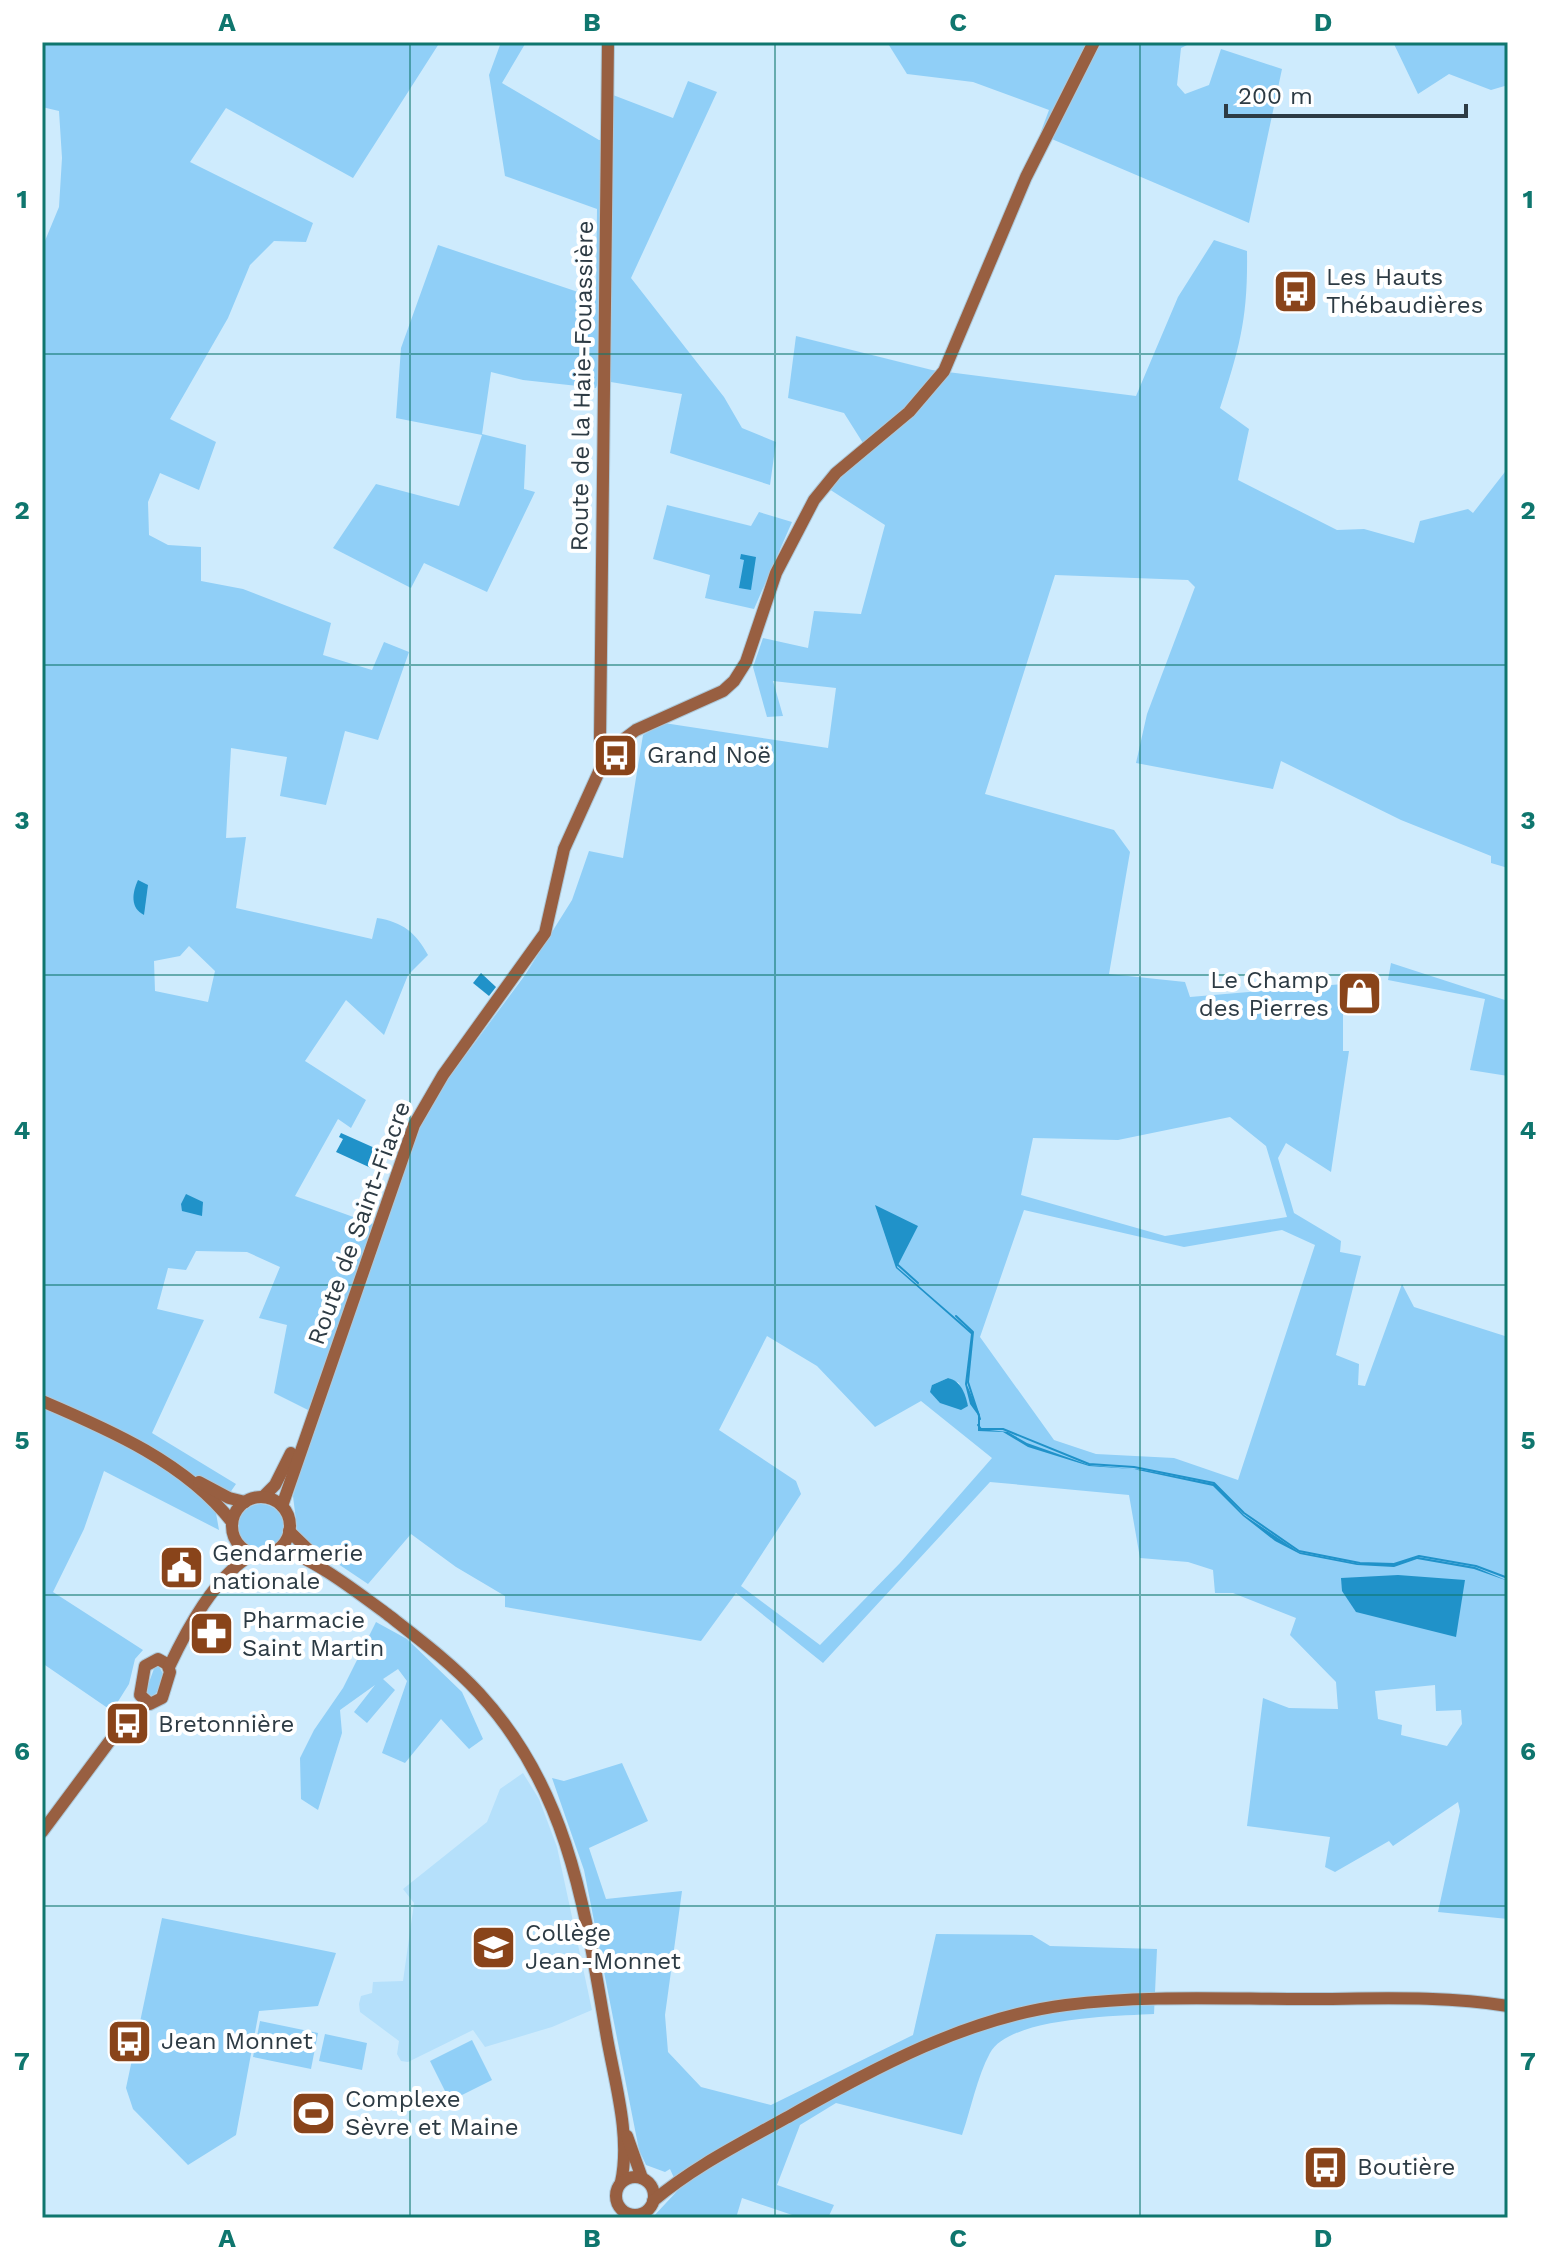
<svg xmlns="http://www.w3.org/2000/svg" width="1550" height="2260" font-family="'Work Sans',sans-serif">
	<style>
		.built { fill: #b5e0fb }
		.green { fill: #90cff7; fill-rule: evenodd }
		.water { fill: #2092c9 }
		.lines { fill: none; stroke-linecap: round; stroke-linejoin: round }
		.stream { stroke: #2092c9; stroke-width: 2 }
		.secondary-casing { stroke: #aec8d8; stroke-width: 14 }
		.secondary { stroke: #985f41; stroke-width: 12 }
		.grid { fill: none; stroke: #0f766e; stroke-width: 2; stroke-opacity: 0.55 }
		.labels { text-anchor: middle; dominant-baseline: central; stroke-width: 8; stroke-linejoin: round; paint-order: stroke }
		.poi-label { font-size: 24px; fill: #2d3b44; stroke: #fff; text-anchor: start }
		.street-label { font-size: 24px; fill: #2d3b44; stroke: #fff }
		.neatline { fill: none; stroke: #0f766e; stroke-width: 3 }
		.grid-label { font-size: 26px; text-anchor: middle; font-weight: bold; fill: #0f766e }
	</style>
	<rect width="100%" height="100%" fill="#ceebfd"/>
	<polygon class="built" points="523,1773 539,1799 557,1847 592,2010 552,2027 485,2047 473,2030 408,2062 401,2061 397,2054 399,2041 360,2012 359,2004 361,1996 372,1993 373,1982 403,1981 414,1903 403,1889 487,1822 500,1789"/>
	<g class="green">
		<path d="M42,42H440L353,178L226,108L190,162L313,223L306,242L274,241L250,265L228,318L170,419L216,442L199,490L160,473L148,502L149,535L168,545L201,547V581L243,589L331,623L323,655L372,670L384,642L409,652L378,740L345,731L326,805L280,796L287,757L231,748L226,838L246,837L236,908L372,939L377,918C403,922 416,933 428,955L408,975L384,1035L346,1000L305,1061L366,1100L351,1128L338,1119L295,1196L384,1228L411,1144L433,1099L525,975L572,900L589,851L623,858L643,735L664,723L828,748L836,688L773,681L783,716L767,717L753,667L763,638L808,648L814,611L861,614L885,525L829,489L868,451L844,413L788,398L796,336L932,370L1136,396L1178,297L1214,240L1247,251C1248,318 1240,346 1220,408L1249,429L1238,480L1337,530L1364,529L1414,543L1420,521L1468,509L1473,513L1508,468V868L1491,863V856L1401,820L1281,761L1273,789L1136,763L1147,714L1195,587L1188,580L1055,575L985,794L1114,830L1130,852L1109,974L1185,982L1190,997L1343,984V1051H1349L1331,1172L1286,1143L1278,1158L1294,1213L1341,1241L1340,1252L1361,1256L1336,1355L1359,1364L1358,1385L1365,1386L1402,1284L1414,1307L1508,1337V1919L1438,1912L1460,1811L1458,1802L1393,1846L1389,1841L1335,1872L1325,1867L1330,1837L1247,1826L1263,1698L1289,1708L1338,1709L1336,1682L1290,1635L1296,1618L1233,1593H1215L1213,1570L1188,1562L1140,1558L1129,1495L990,1482L823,1663L736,1593L701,1641L505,1607V1596L456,1567L411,1534L368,1584L298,1537L293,1496L316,1414L274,1393L287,1325L259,1318L280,1267L247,1252L196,1251L186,1270L168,1268L157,1309L204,1320L152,1433L236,1484L216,1513L219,1530L104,1471L84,1529L53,1592L143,1650L135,1659L129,1684L112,1711L42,1663V248L59,207L62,158L59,111L42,107ZM189,946L215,971L208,1002L155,991L154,961L180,956ZM1230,1117L1266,1146L1287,1217L1165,1236L1021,1195L1033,1138L1118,1140ZM1024,1210L1184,1247L1282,1230L1315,1245L1238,1480L1174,1458L1096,1454L1054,1440L980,1337ZM767,1336L817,1366L875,1427L921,1401L992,1458L900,1563L820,1645L741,1586L801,1494L796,1481L719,1430ZM948,1378L959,1383L968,1406L932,1385ZM1435,1685L1436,1711L1461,1710L1462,1724L1447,1746L1401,1735L1402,1725L1378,1719L1375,1691Z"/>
		<polygon points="494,42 525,44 502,83 599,140 613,139 613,95 673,118 688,81 717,92 631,278 724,397 742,428 776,442 770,485 670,453 682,394 599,380 596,388 523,380 491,372 482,434 526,445 524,489 535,492 487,592 424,563 411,588 333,548 376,484 459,506 482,435 396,418 401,348 438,245 596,298 597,209 505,176 489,75 500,45"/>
		<polygon points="887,42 1193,42 1181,48 1177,85 1185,94 1209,85 1221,49 1282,69 1249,223 1040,134 1049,110 973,82 907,74"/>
		<polygon points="1393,42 1508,42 1508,85 1491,90 1449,74 1418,94"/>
		<polygon points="667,505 751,526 759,512 792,522 754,609 705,598 710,575 653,559"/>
		<polygon points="1391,963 1508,1001 1508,1076 1470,1070 1485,999 1388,980"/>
		<circle cx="261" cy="1527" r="23"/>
		<polygon points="376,1622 407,1639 462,1692 483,1739 469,1749 441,1719 405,1763 382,1753 407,1681 398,1669 383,1679 395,1690 367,1723 354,1712 375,1685 340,1710 342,1733 318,1810 301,1799 300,1758 314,1730 343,1688"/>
		<polygon points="155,1666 159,1666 163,1674 158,1691 151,1698 145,1693"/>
		<path d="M622,1763L648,1821L589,1848L606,1899L682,1891L665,2015L668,2052L701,2087L771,2105L913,2035L936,1934L1032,1935L1050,1946L1157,1949L1154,2014C1117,2016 1010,2017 990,2053C977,2077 971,2109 962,2135L836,2103L800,2125L777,2185L834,2205L828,2218H801L742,2198L736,2218H652L679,2189L670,2169L665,2172L646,2165L639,2150L584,1870L552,1778L564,1781Z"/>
		<polygon points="162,1918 336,1953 318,2006 259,2011 236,2135 188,2165 133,2109 126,2088"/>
		<polygon points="260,2021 318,2033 311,2069 253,2057"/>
		<polygon points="325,2034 367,2043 362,2070 319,2061"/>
		<polygon points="472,2040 492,2080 450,2101 430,2061"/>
	</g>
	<g class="water">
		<polygon points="741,554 756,557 751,590 739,588 744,560 740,559"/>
		<path d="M138,880L148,885L144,915C130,908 132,893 138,880Z"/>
		<polygon points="481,973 496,987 489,996 473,983"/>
		<polygon points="341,1133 377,1149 382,1158 379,1165 371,1168 336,1152 343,1139 339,1137"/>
		<polygon points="186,1194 203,1202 202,1216 182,1211 181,1204"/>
		<polygon points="875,1205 918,1226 897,1267 973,1333 967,1385 980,1415 980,1429 1008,1432 1027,1443 1089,1465 1144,1470 1215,1484 1244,1515 1299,1552 1361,1564 1395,1564 1418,1557 1475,1567 1508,1581 1474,1569 1417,1559 1394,1567 1357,1565 1300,1554 1275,1541 1243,1516 1213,1486 1133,1469 1089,1466 1028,1447 1003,1432 978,1431 978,1415 970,1404 965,1384 971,1334 896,1268"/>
		<path d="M948,1378C961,1381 965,1393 968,1406L961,1410L940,1403L930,1392L932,1385Z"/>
		<polygon points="1398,1575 1465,1580 1456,1637 1356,1612 1342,1591 1341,1578"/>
	</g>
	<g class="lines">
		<g class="stream">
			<polyline points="898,1265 918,1283"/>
			<polyline points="956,1316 973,1332 968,1382 980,1419"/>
			<polyline points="978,1425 981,1429 1003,1429 1089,1464 1134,1467 1214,1483 1244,1513 1299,1551 1360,1563 1394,1564 1419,1556 1476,1566 1508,1578"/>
		</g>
		<defs>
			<g id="secondary">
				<polyline points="607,759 600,739 608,42"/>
				<path d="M42,1401C110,1430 186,1463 232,1522"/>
				<polyline points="199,1482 229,1498 245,1502"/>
				<polyline points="263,1497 275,1485 291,1453"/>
				<circle cx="261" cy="1526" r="29"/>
				<polyline points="282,1506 414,1125 443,1075 545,933 564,849 602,765 616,745 636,730 723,691 734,681 746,662 776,573 814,500 836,473 909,412 944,371 1026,177 1094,42"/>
				<polyline points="289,1531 320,1561"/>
				<path d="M279,1549C310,1555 361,1595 387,1614C419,1639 451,1663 479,1693C570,1792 585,1910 607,2038C615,2083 631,2137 621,2182"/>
				<polygon points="158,1659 167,1664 170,1672 162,1698 150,1704 140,1695 145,1666"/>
				<path d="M169,1667C187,1629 215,1576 253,1554"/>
				<polyline points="42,1832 109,1742 145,1703"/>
				<polyline points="627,2136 642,2178"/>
				<circle cx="635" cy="2196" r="19"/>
				<path d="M653,2201C695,2166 738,2145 786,2118C874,2069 964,2018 1066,2005C1144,1995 1224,1999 1302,1999C1371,1999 1440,1995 1508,2006"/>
			</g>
		</defs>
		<use href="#secondary" class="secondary-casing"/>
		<use href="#secondary" class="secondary"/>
	</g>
	<path class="grid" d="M410,42V2218M775,42V2218M1140,42V2218M42,354H1508M42,665H1508M42,975H1508M42,1285H1508M42,1595H1508M42,1906H1508"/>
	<defs>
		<symbol id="bus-square" viewBox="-11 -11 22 22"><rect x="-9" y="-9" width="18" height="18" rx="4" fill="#89441a" stroke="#fff"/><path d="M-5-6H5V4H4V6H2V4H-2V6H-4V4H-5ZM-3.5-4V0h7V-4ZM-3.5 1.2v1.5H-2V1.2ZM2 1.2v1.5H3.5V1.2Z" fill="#fff"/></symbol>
		<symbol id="shop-square" viewBox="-11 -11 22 22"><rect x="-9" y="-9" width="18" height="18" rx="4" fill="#89441a" stroke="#fff"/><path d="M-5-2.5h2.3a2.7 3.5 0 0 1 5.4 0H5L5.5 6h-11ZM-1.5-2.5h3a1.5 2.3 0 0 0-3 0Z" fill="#fff"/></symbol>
		<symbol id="civic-square" viewBox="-11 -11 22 22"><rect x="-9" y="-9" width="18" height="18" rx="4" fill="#89441a" stroke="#fff"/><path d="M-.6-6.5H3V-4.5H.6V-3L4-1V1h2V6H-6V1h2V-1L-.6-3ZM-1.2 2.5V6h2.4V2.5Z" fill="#fff"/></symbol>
		<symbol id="pharmacy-square" viewBox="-11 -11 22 22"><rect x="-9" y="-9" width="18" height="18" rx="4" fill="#89441a" stroke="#fff"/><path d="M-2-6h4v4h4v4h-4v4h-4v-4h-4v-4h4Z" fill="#fff"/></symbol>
		<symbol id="school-square" viewBox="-11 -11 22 22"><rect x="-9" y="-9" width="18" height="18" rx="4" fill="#89441a" stroke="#fff"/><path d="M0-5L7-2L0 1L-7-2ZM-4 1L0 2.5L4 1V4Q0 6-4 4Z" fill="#fff"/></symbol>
		<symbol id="stadium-square" viewBox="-11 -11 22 22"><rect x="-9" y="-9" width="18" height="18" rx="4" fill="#89441a" stroke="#fff"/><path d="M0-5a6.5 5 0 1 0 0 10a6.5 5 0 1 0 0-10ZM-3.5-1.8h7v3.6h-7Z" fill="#fff"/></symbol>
	</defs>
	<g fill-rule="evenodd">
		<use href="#bus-square" x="1270" y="266" width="51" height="51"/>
		<use href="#bus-square" x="590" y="730" width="51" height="51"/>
		<use href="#shop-square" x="1334" y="968" width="51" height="51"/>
		<use href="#civic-square" x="156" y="1542" width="51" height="51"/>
		<use href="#pharmacy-square" x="186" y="1608" width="51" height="51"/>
		<use href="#bus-square" x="102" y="1698" width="51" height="51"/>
		<use href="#school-square" x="468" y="1922" width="51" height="51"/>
		<use href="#bus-square" x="104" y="2016" width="51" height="51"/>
		<use href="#stadium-square" x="288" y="2088" width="51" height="51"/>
		<use href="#bus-square" x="1300" y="2142" width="51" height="51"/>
	</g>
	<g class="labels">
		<g class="poi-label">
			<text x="1326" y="277">Les Hauts<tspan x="1326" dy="28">Thébaudières</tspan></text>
			<text x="647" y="755">Grand Noë</text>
			<text x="1329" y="980" text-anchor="end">Le Champ<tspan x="1329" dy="28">des Pierres</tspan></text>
			<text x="212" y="1553">Gendarmerie<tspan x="212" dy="28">nationale</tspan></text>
			<text x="242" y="1620">Pharmacie<tspan x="242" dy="28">Saint Martin</tspan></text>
			<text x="158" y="1724">Bretonnière</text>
			<text x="525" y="1933">Collège<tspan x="525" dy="28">Jean-Monnet</tspan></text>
			<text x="161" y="2041">Jean Monnet</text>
			<text x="345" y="2099">Complexe<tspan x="345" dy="28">Sèvre et Maine</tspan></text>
			<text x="1357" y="2167">Boutière</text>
		</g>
		<g class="street-label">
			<text transform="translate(582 386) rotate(-89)">Route de la Haie-Fouassière</text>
			<text transform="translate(359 1223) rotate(-70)">Route de Saint-Fiacre</text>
		</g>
	</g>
	<rect width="1550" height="2260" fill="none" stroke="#ffffff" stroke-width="88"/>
	<path d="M1226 104v12h240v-12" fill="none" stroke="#2d3b44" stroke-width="4"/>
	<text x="1238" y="104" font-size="24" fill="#2d3b44" stroke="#ffffff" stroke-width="6" paint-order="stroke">200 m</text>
	<rect x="44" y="44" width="1462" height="2172" class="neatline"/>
	<g class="grid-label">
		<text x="227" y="31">A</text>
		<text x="592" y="31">B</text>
		<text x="958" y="31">C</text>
		<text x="1323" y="31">D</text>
		<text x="22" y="208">1</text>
		<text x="1528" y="208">1</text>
		<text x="22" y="519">2</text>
		<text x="1528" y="519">2</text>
		<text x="22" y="829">3</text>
		<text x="1528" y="829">3</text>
		<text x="22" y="1139">4</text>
		<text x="1528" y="1139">4</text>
		<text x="22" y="1449">5</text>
		<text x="1528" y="1449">5</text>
		<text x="22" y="1760">6</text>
		<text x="1528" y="1760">6</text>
		<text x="22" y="2070">7</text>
		<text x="1528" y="2070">7</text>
		<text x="227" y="2247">A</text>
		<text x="592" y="2247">B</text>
		<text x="958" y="2247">C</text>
		<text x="1323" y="2247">D</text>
	</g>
</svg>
